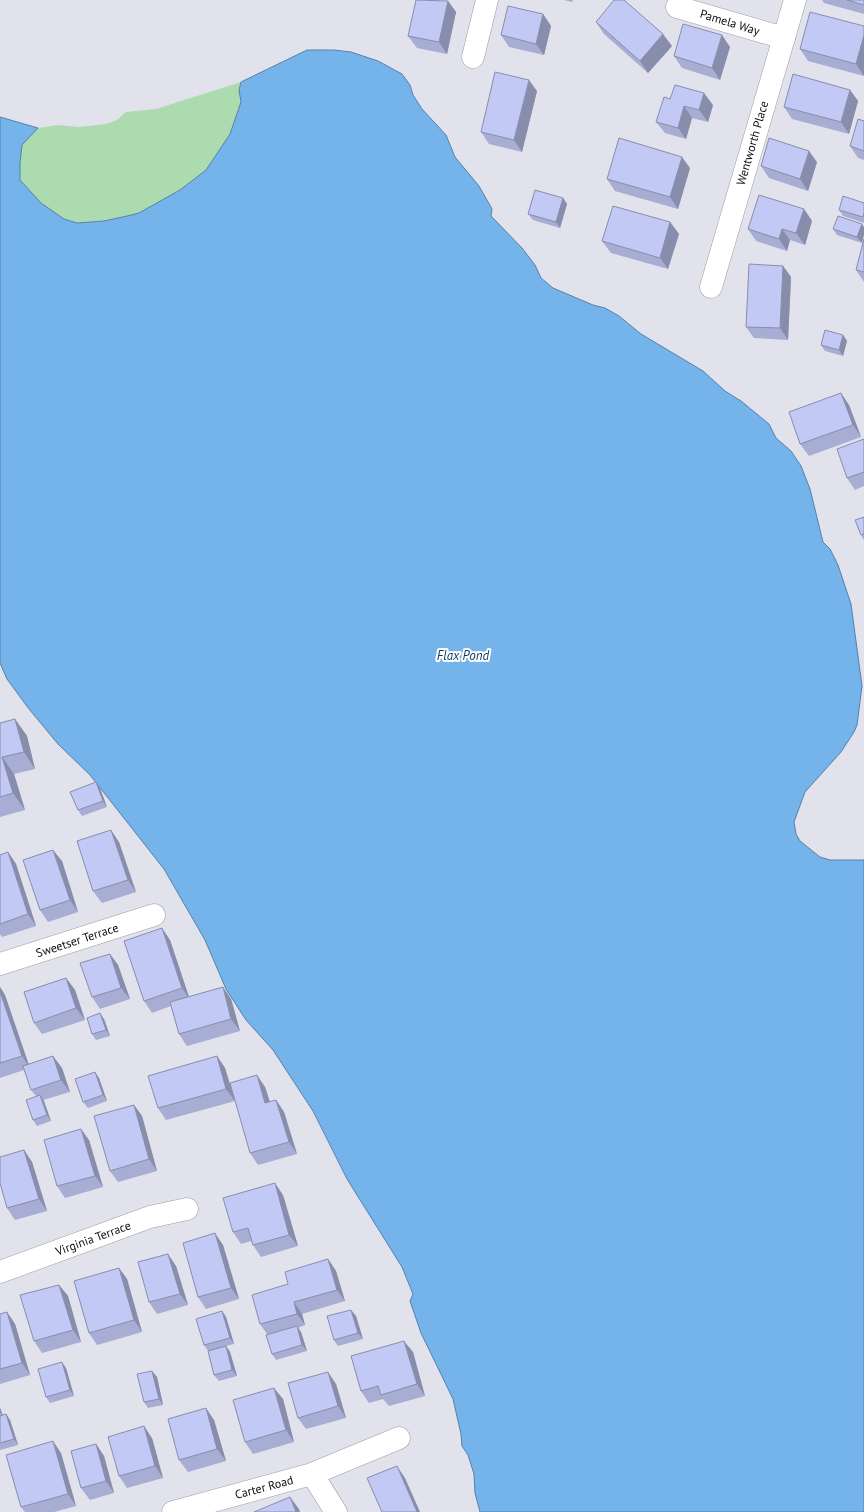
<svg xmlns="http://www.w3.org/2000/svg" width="864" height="1512" font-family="'PT Sans',sans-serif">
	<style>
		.green { fill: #addbb0 }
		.water { fill: #75b3eb; stroke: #5681a9 }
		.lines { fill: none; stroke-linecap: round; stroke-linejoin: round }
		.minor-casing { stroke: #9b9da5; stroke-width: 23 }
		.minor { stroke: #fff; stroke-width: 22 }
		.wall { fill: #a7add3 }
		.shaded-wall { fill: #888dac }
		.building { fill: #c2c9f5; stroke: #888dac }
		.labels { text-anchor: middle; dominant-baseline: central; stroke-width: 4; stroke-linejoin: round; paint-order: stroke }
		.street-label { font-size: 12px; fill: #0c0c0f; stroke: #fff }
		.water-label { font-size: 13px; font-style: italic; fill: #09395d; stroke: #fff }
	</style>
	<rect width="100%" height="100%" fill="#e1e2ec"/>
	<polygon class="green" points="241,82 239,90 241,102 230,134 206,170 180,190 139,213 104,221 77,223 64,219 50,211 26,188 20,180 20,154 22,145 38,128 58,125 79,127 106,124 117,120 126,112 156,109"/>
	<polygon class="water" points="307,50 334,50 351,52 378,61 402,74 410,85 413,95 422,109 446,135 455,157 479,186 492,209 491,216 522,248 535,265 541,278 553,288 593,305 605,308 619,316 641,334 703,371 725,391 741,401 769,424 776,438 791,451 801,466 810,489 823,542 830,549 838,565 851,604 862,686 857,725 854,732 841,752 805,792 794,822 796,834 800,841 820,857 830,860 864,860 864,1512 480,1512 475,1493 474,1474 468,1455 462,1446 461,1434 453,1399 421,1333 410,1301 413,1294 402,1267 347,1179 313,1111 273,1050 246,1020 226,989 205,940 164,869 90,775 58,744 29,709 7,679 0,663 0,117 38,128 22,145 20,163 20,180 41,203 64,219 77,223 104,221 127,216 139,213 180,190 206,170 230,134 241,102 239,90 241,82"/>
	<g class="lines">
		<defs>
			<g id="minor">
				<polyline points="677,7 784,38"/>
				<polyline points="473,57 487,0"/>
				<polyline points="711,287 795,0"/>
				<polyline points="0,964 154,915"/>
				<polyline points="0,1272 150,1217 187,1209"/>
				<polyline points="312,1474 399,1438"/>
				<polyline points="173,1512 312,1474 336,1512"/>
			</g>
		</defs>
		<use href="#minor" class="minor-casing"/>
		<use href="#minor" class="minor"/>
	</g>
	<g class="wall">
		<polygon points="564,0 573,0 572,2"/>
		<polygon points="822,0 864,0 864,14 824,3"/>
		<polygon points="448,1 456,12 447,54 417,48 408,36"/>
		<polygon points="543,14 551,26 544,55 509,47 501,35"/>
		<polygon points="596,22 672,46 648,73 604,34"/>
		<polygon points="864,26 864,76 808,61 800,49"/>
		<polygon points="730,47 720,80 682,68 674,56"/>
		<polygon points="850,90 858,101 849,134 792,119 784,107"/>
		<polygon points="537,91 522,152 489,144 481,132"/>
		<polygon points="670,99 713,105 708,122 692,118 686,139 665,133 656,122"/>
		<polygon points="864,121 864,160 858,158 850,146"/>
		<polygon points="817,162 808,191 769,178 761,166"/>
		<polygon points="690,168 678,209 615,191 607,179"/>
		<polygon points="563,198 567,204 560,228 533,220 528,214"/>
		<polygon points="864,203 864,223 843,216 839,210"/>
		<polygon points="804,209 812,221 805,245 790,240 787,251 756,241 748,229"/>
		<polygon points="670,222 679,234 668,269 611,253 602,241"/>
		<polygon points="862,224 862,243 837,235 833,229"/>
		<polygon points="864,239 864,282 856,270"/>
		<polygon points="783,266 791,277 788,340 754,338 746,327"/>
		<polygon points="843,335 847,341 843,356 825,351 821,345"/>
		<polygon points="849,405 861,437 809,456 800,444"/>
		<polygon points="864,439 864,486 855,490 847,478"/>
		<polygon points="864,517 864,540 861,535"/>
		<polygon points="15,719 27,736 35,769 14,774 25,810 0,817 0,723"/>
		<polygon points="96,782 100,788 107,807 82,816 78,810"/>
		<polygon points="119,842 136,892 102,903 93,891"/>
		<polygon points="8,852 16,864 36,926 2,937 0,934 0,855"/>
		<polygon points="62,861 78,912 48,922 40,910"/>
		<polygon points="170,940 189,997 223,987 231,999 240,1031 187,1046 179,1034 171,1006 152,1013 144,1001"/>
		<polygon points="110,954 118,965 130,999 100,1009 92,997"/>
		<polygon points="66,978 75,990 85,1020 42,1034 34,1023"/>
		<polygon points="0,987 5,995 28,1064 62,1068 70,1092 43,1100 51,1121 37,1126 33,1120 36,1096 31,1090 24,1070 0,1078"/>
		<polygon points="104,1019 110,1036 96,1040 92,1034"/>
		<polygon points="217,1056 225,1068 235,1101 166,1120 158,1108"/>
		<polygon points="99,1078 107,1101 88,1108 83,1102"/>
		<polygon points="265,1087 270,1102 276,1100 284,1112 297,1154 258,1165 250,1153"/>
		<polygon points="134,1105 142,1116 157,1171 118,1182 110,1171"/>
		<polygon points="89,1140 103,1187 65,1198 57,1186"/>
		<polygon points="24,1150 32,1162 47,1211 15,1220 7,1208"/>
		<polygon points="283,1195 298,1246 261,1257 253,1245 251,1241 241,1244 233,1232"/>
		<polygon points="223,1245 239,1299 206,1309 198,1297"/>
		<polygon points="328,1259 336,1271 345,1301 302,1314 305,1325 298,1328 301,1332 307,1351 276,1360 272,1354 267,1334 260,1324 288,1284"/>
		<polygon points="176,1266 188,1305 157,1314 149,1302"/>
		<polygon points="119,1268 127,1279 142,1332 97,1345 89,1333"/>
		<polygon points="59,1285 68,1296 81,1342 42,1353 34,1341"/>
		<polygon points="351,1310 356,1316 363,1339 338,1346 334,1340"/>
		<polygon points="222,1311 226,1317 234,1344 226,1346 230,1352 237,1376 219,1381 214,1375 208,1351 204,1345"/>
		<polygon points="7,1312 15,1324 30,1375 0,1384 0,1314"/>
		<polygon points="413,1352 425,1396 389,1406 383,1399 369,1403 361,1391"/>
		<polygon points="66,1368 74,1396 50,1403 46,1397"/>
		<polygon points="152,1371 157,1377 163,1405 148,1408 144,1402"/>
		<polygon points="336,1384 346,1418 306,1429 298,1418"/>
		<polygon points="283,1399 294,1442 253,1454 245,1442"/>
		<polygon points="0,1408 3,1415 6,1414 10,1420 18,1445 0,1450"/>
		<polygon points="214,1420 226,1461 188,1472 179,1460"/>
		<polygon points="152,1438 163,1478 127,1488 119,1476"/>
		<polygon points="96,1444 104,1456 114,1493 90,1500 81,1488"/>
		<polygon points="61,1453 76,1506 54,1512 25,1512 21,1507"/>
	</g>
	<g class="shaded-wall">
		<polygon points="448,1 456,12 447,54 439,42"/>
		<polygon points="543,14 551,26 544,55 536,44"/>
		<polygon points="663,34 672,46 648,73 640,61"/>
		<polygon points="722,35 730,47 720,80 712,68"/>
		<polygon points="864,35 864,76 856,64"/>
		<polygon points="529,80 537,91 522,152 514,140"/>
		<polygon points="850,90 858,101 849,134 841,122"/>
		<polygon points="704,93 713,105 708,122 699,110"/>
		<polygon points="684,106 692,118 686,139 678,128"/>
		<polygon points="809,151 817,162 808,191 800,179"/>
		<polygon points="682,157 690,168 678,209 670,197"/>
		<polygon points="563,198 567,204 560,228 556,222"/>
		<polygon points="804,209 812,221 805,245 796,233"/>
		<polygon points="670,222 679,234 668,269 660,258"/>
		<polygon points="862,224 864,227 864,235 862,243 857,237"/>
		<polygon points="782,229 790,240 787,251 779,239"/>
		<polygon points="783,266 791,277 788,340 780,328"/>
		<polygon points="843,335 847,341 843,356 839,350"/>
		<polygon points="841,393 849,405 861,437 853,425"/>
		<polygon points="15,719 27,736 35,769 24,752"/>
		<polygon points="2,757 14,774 25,810 13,793"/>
		<polygon points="96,782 100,788 107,807 103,801"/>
		<polygon points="111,830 119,842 136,892 128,880"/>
		<polygon points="53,850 62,861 78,912 70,900"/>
		<polygon points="8,852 16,864 36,926 28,914"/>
		<polygon points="162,928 170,940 190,1000 182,988"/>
		<polygon points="110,954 118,965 130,999 121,988"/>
		<polygon points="66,978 75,990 85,1020 76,1008"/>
		<polygon points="0,987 5,995 30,1068 22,1056 0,992"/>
		<polygon points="223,987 231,999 240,1031 231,1019"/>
		<polygon points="100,1013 104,1019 110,1036 106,1030"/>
		<polygon points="53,1056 62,1068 70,1092 61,1080"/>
		<polygon points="217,1056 225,1068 235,1101 226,1089"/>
		<polygon points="95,1072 99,1078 107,1101 103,1095"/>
		<polygon points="257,1075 265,1087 274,1115 265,1103"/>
		<polygon points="40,1095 44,1101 51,1121 47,1115"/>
		<polygon points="276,1100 284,1112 297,1154 289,1142"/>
		<polygon points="134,1105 142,1116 157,1171 149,1159"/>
		<polygon points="81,1129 89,1140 103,1187 95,1176"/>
		<polygon points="24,1150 32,1162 47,1211 39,1199"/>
		<polygon points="275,1183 283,1195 298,1246 289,1235"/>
		<polygon points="215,1233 223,1245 239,1299 231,1288"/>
		<polygon points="168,1254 176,1266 188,1305 180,1294"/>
		<polygon points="328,1259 336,1271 345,1301 337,1290"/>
		<polygon points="119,1268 127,1279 142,1332 134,1320"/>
		<polygon points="59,1285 68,1296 81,1342 73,1330"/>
		<polygon points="294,1302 302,1314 305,1325 297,1314"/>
		<polygon points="351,1310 356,1316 363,1339 358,1333"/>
		<polygon points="222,1311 226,1317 234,1344 230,1338"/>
		<polygon points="7,1312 15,1324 30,1375 22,1363"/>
		<polygon points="297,1326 301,1332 307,1351 302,1345"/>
		<polygon points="404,1341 413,1352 425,1396 417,1384"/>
		<polygon points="226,1346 230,1352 237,1376 232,1370"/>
		<polygon points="62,1362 66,1368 74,1396 70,1390"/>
		<polygon points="152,1371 157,1377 163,1405 159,1399"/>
		<polygon points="328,1372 336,1384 346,1418 338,1406"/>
		<polygon points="274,1388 283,1399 294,1442 286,1430"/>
		<polygon points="0,1408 3,1416 0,1412"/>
		<polygon points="206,1408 214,1420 226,1461 217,1449"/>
		<polygon points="6,1414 10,1420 18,1445 14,1439"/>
		<polygon points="144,1426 152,1438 163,1478 155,1466"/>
		<polygon points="53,1441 61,1453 76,1506 68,1494"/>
		<polygon points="96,1444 104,1456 114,1493 106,1481"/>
		<polygon points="397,1466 405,1478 420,1512 417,1512"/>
		<polygon points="290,1497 299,1509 300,1512 296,1512"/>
	</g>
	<g class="building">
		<polygon points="416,0 448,1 439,42 408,36"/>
		<polygon points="614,0 624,0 663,34 640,61 596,22"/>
		<polygon points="847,0 864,0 864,5"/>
		<polygon points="508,6 543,14 536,44 501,35"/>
		<polygon points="810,12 864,26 864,35 856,64 800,49"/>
		<polygon points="683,24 722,35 712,68 674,56"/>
		<polygon points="495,72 529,80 514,140 481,132"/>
		<polygon points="793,74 850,90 841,122 784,107"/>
		<polygon points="675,85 704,93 699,110 684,106 678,128 656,122 664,97 670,99"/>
		<polygon points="858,119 864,121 864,151 850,146"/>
		<polygon points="619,138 682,157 670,197 607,179"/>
		<polygon points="769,138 809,151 800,179 761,166"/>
		<polygon points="535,190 563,198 556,222 528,214"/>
		<polygon points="759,195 804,209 796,233 782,229 779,239 748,229"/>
		<polygon points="843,196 864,203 864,213 863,217 839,210"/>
		<polygon points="613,206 670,222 660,258 602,241"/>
		<polygon points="838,216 862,224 857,237 833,229"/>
		<polygon points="864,239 864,272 856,270"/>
		<polygon points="749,264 783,266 780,328 746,327"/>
		<polygon points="825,330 843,335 839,350 821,345"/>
		<polygon points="841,393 853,425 800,444 789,412"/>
		<polygon points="864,439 864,472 847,478 837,449"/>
		<polygon points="864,517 864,534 861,535 855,520"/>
		<polygon points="15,719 24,752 2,757 13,793 0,797 0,723"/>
		<polygon points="96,782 103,801 78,810 70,792"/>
		<polygon points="111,830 128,880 93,891 77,841"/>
		<polygon points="53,850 70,900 40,910 23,860"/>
		<polygon points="8,852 28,914 0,924 0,855"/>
		<polygon points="162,928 182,988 144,1001 124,941"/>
		<polygon points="110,954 121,988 92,997 80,963"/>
		<polygon points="66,978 76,1008 34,1023 24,992"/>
		<polygon points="223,987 231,1019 179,1034 170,1002"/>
		<polygon points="0,992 22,1056 0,1063"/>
		<polygon points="100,1013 106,1030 92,1034 87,1018"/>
		<polygon points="53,1056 61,1080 31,1090 23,1066"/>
		<polygon points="217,1056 226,1089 158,1108 148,1076"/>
		<polygon points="95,1072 103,1095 83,1102 75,1079"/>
		<polygon points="257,1075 265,1103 276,1100 289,1142 250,1153 230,1083"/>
		<polygon points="40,1095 47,1115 33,1120 26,1100"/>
		<polygon points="134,1105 149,1159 110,1171 94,1116"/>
		<polygon points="81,1129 95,1176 57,1186 44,1140"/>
		<polygon points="24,1150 39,1199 7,1208 0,1183 0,1157"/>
		<polygon points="275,1183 289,1235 253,1245 248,1228 233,1232 223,1198"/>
		<polygon points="215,1233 231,1288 198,1297 183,1243"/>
		<polygon points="168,1254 180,1294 149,1302 138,1262"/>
		<polygon points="328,1259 337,1290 294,1302 297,1314 260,1324 252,1295 288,1284 285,1272"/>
		<polygon points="119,1268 134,1320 89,1333 74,1281"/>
		<polygon points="59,1285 73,1330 34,1341 20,1295"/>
		<polygon points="351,1310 358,1333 334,1340 327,1316"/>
		<polygon points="222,1311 230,1338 204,1345 196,1319"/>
		<polygon points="7,1312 22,1363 0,1369 0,1314"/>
		<polygon points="297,1326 302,1345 272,1354 266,1335"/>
		<polygon points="404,1341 417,1384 381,1395 378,1386 361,1391 351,1356"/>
		<polygon points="226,1346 232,1370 214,1375 208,1351"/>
		<polygon points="62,1362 70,1390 46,1397 38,1369"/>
		<polygon points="152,1371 159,1399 144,1402 137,1374"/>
		<polygon points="328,1372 338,1406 298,1418 288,1383"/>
		<polygon points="274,1388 286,1430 245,1442 233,1400"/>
		<polygon points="206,1408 217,1449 179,1460 168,1419"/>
		<polygon points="6,1414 14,1439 0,1443 0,1416"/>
		<polygon points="144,1426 155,1466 119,1476 108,1437"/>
		<polygon points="53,1441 68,1494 21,1507 6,1455"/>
		<polygon points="96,1444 106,1481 81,1488 71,1451"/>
		<polygon points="397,1466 417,1512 382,1512 367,1478"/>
		<polygon points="290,1497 296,1512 254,1512"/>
	</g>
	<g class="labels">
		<g class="street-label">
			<text transform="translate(730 22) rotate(17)">Pamela Way</text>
			<text transform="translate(752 143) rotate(-74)">Wentworth Place</text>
			<text transform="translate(77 940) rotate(-18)">Sweetser Terrace</text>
			<text transform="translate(93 1238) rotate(-20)">Virginia Terrace</text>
			<text transform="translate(264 1487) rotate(-15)">Carter Road</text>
		</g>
		<g class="water-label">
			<text x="463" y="655">Flax Pond</text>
		</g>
	</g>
</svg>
